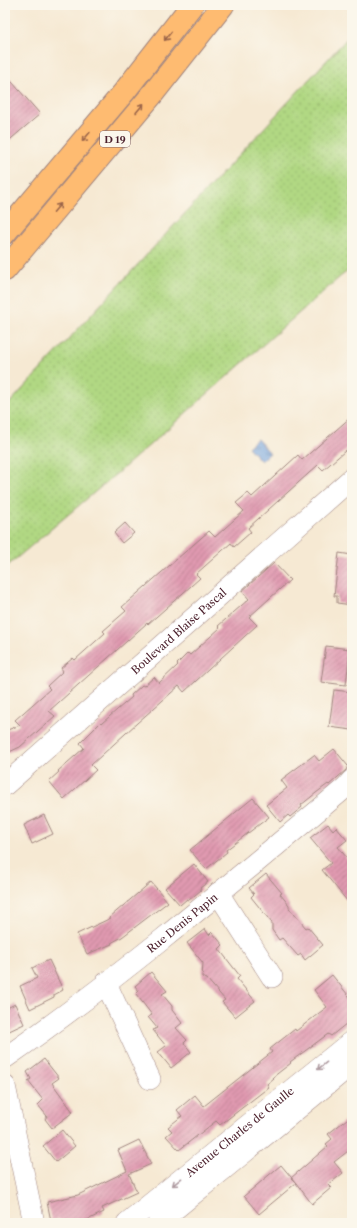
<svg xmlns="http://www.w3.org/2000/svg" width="357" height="1228" font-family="'Libre Caslon Text',serif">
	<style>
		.grass { fill: url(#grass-dots); stroke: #7e7c57 }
		.water { fill: url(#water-ripples); stroke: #5e6184 }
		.building { fill: url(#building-hatch) }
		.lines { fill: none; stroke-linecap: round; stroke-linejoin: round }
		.minor-casing { stroke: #a0847f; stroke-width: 22 }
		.major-casing { stroke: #a0847f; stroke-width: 24 }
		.minor { stroke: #fff; stroke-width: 21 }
		.major { stroke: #febb71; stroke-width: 22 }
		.oneway { stroke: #9b654a }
		.oneway2 { stroke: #ae9aa0 }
		.labels { text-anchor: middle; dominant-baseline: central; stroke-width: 3; stroke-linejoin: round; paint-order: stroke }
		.shield { fill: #fbf7ec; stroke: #7f6065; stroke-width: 1 }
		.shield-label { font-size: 10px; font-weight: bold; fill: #4a1f2b }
		.street-label { font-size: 11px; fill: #4a1f2b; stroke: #fbf7ec }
	</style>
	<defs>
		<pattern id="grass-dots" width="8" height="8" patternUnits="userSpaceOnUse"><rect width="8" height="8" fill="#b1d883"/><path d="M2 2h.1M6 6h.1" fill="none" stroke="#9ab971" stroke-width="1.8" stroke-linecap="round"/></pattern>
		<pattern id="water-ripples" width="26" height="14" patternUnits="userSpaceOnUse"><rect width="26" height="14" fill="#73a3dd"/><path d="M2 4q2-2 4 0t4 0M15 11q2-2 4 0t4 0" fill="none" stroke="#6084b3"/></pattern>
		<pattern id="building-hatch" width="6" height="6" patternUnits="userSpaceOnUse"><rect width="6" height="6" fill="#e09ab0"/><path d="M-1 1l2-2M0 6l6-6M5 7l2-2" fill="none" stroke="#b87d8f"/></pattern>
	</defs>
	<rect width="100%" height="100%" fill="#fbf7ec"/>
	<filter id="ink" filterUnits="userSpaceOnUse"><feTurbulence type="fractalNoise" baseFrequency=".025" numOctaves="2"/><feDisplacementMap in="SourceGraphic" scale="8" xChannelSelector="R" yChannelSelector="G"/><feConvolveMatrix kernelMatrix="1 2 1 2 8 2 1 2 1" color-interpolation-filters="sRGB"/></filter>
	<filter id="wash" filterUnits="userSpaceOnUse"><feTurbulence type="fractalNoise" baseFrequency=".012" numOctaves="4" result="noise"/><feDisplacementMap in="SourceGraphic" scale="16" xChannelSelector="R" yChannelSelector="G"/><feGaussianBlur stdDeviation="0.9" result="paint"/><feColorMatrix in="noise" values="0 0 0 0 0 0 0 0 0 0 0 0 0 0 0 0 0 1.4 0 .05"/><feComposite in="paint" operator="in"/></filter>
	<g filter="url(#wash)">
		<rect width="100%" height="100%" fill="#f6e9d3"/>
		<polygon class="grass" points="352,33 352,268 341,276 128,464 5,568 5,408"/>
		<polygon class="water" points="257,439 270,453 261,461 248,447"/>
		<g id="blocks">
			<g class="building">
				<polygon points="5,74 40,114 5,144"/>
				<polygon points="352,416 352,445 323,470 318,465 248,528 251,532 234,547 231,543 196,574 200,578 148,624 147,623 49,711 55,716 20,747 5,754 5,731 20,725 15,720 50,689 47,686 63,671 61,668 73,658 75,660 105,633 103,631 126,611 122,607 209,531 215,537 244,511 236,503 248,493 252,497 298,455 302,460"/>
				<polygon points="125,523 134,533 122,543 114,533"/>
				<polygon points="339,553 352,555 352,605 337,603 337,596 334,596"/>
				<polygon points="274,563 290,580 249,617 257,625 184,692 179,686 137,723 91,765 96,770 64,799 49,781 59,772 58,771 84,748 80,743 101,722 102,723 132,697 131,695 142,685 144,686 154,677 159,683 178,665 177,664 188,653 190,655 220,628 218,626 249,599 242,591"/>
				<polygon points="326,646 350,649 346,685 321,682"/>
				<polygon points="334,690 352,692 352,730 329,727"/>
				<polygon points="334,749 348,766 346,770 329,785 328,784 316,793 301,805 302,807 290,817 288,815 280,822 266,805 287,788 281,780 314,755 319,761"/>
				<polygon points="253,798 269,817 226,850 227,852 206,869 190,850"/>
				<polygon points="44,815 53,834 32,844 24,825"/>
				<polygon points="328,824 333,830 336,827 347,840 338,847 352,864 352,907 322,870 331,863 310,838"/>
				<polygon points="194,864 208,882 200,888 201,890 189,900 187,899 180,905 165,888"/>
				<polygon points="266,874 282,893 280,894 289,905 289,908 306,928 308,927 323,945 305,960 301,954 298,956 282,938 279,940 272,930 272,923 251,897 254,894 249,888"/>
				<polygon points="151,882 168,902 122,937 111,943 112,944 87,954 77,934 111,918 110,917"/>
				<polygon points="205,929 209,935 212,932 223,945 219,949 240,976 237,979 255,1001 235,1017 222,1002 225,1000 207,979 202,977 203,963 187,943"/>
				<polygon points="49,960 63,990 54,995 54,997 30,1009 20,986 37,978 32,968"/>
				<polygon points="151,972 167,991 162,994 172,1006 172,1010 182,1023 176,1028 187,1040 184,1043 191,1052 171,1068 158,1052 166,1046 153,1030 157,1028 148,1017 152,1015 136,994 139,991 135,986"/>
				<polygon points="332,975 352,1000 352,1019 331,1036 328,1034 290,1062 291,1063 273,1077 274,1078 267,1084 269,1087 220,1125 216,1121 179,1150 166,1136 172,1131 168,1127 182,1116 177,1110 195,1095 204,1106 272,1052 270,1049 295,1029 296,1031 327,1007 314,990"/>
				<polygon points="15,1004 24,1024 5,1033 5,1009"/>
				<polygon points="44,1059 59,1078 52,1083 73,1112 52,1128 45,1119 47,1116 38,1105 43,1100 28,1081 31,1079 27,1072"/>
				<polygon points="352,1115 352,1148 334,1162 343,1173 328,1185 331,1188 312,1204 296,1183 259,1214 244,1196 281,1165 296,1183 291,1178 328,1146 326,1144 332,1139 328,1134"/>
				<polygon points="62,1130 75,1146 56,1162 43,1146"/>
				<polygon points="139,1140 151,1164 129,1174 137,1192 102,1208 104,1212 85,1221 74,1223 60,1223 59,1219 51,1221 47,1202 78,1195 127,1171 118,1150"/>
			</g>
		</g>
	</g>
	<g filter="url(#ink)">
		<use href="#blocks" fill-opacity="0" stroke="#a0847f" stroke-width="1"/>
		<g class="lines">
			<defs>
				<g id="minor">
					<path id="s1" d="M5,785L352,478"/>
					<polyline points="218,893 272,977"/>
					<polyline points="106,983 150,1079"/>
					<path id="s2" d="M5,1058C124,975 235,880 346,787L352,780"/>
					<polyline points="5,1086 34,1223"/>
					<path id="s3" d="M127,1223L352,1041"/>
					<polyline points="158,1223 352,1064"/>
				</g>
				<g id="major">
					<polyline points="5,233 124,92 192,5"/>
					<polyline points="5,270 151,96 223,5"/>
				</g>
			</defs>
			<use href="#minor" class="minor-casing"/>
			<use href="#major" class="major-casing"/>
			<use href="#minor" class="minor"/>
			<use href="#major" class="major"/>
		</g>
		<defs><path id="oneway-shaft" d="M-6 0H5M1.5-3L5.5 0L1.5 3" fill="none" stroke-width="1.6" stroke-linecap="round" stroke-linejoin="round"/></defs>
		<g class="oneway">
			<use href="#oneway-shaft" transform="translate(168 36) rotate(128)"/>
			<use href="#oneway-shaft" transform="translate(140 108) rotate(-50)"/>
			<use href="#oneway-shaft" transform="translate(86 137) rotate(130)"/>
			<use href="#oneway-shaft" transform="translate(57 208) rotate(-50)"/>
		</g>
		<g class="oneway2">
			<use href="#oneway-shaft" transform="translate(322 1066) rotate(141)"/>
			<use href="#oneway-shaft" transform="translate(177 1182) rotate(141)"/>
		</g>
	</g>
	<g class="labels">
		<rect class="shield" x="100" y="131" width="30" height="16" rx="3"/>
		<g class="shield-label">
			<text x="115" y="139">D 19</text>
		</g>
		<g class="street-label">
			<text stroke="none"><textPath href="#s1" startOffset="232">Boulevard Blaise Pascal</textPath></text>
			<text stroke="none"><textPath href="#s2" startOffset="223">Rue Denis Papin</textPath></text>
			<text stroke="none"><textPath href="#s3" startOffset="145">Avenue Charles de Gaulle</textPath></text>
		</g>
	</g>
	<rect width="357" height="1228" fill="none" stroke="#fbf7ec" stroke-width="20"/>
</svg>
